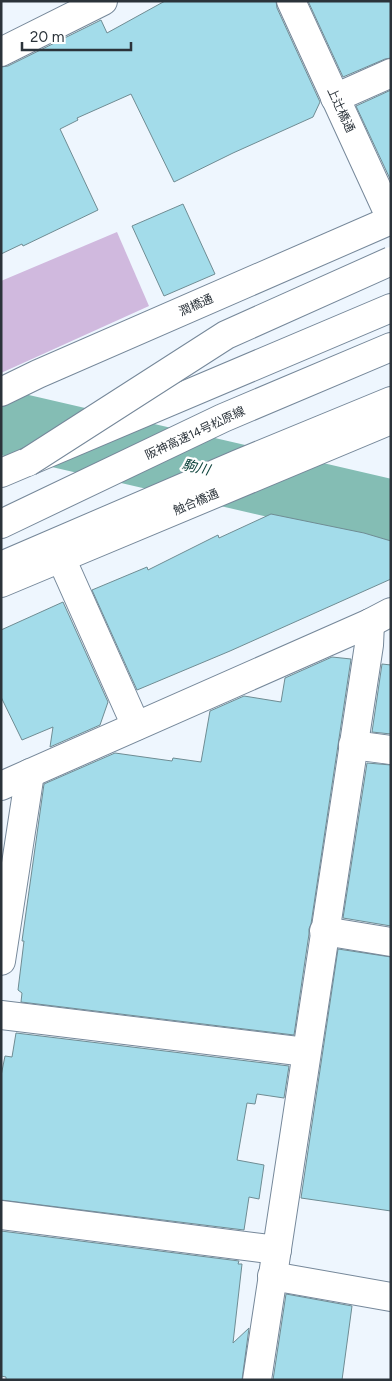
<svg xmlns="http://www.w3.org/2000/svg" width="392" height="1381" viewBox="0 0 392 1381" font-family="Figtree,'Noto Sans JP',sans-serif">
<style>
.green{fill:#d0b9de}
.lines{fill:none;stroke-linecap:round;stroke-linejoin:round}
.river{stroke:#84bdb4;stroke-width:65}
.building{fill:#a3dcea;stroke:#6f8c93}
.minor-casing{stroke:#76889a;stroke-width:30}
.motorway-casing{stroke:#76889a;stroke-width:30}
.minor{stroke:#fff;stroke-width:28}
.motorway{stroke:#fff;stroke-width:28}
.motorway-bridge-casing{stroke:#76889a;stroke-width:30;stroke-linecap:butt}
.motorway-bridge{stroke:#fff;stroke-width:28}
.labels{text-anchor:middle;stroke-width:4.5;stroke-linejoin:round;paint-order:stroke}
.street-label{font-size:12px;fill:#2b333a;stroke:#fff}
.water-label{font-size:14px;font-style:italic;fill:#0e433c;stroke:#fff}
</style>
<rect width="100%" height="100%" fill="#eef6fe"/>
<!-- green -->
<polygon class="green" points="117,232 149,306 1,373 1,281"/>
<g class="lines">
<!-- river -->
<polyline class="river" points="1,422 391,512"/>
</g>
<!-- building -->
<g class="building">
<polygon points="165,1 276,1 277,8 320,102 313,117 233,153 174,182 131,94 77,118 78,120 60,129 98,210 23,246 22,244 1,254 1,67 8,66 101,20 107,33"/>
<polygon points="308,1 391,1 391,58 385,59 343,77"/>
<polygon points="391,90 391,181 356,106"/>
<polygon points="183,204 215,274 164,296 132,226"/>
<polygon points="271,514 364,533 391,541 391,579 230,651 137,690 92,590 147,567 148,570 218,535 219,538"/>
<polygon points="63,602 108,702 100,725 50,747 53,727 22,740 1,697 1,630"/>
<polygon points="332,657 351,659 311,924 309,929 309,934 294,1035 21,1002 22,993 18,990 24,941 22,941 44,784 115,753 172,761 173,758 201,762 210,711 244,696 281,702 285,678"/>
<polygon points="382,664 391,665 391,734 372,732"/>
<polygon points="367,763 391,765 391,926 343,918"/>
<polygon points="338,949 391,957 391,1211 301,1198"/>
<polygon points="16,1033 289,1066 284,1098 257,1094 255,1104 247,1103 237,1160 264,1165 259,1199 249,1197 244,1230 1,1200 1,1076 5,1056 12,1057"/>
<polygon points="1,1231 239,1261 238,1264 242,1264 233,1343 249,1328 242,1380 6,1380 6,1377 1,1376"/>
<polygon points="286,1294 352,1306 342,1380 273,1380"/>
</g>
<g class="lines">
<defs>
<g id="minor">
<polyline points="291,1 391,219"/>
<polyline points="1,52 103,1"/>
<polyline points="335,98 391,73"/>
<polyline points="1,392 38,374 391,220"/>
<polyline points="61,558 136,726"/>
<polyline points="1,583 391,420"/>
<polyline points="353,745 391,750"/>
<polyline points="1,786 370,623 391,612"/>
<polyline points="324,931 391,942"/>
<polyline points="1,961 30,773"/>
<polyline points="1,1015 306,1052"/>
<polyline points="1,1215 277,1250"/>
<polyline points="272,1276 391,1297"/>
<polyline points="257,1380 369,645 370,623"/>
</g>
<g id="motorway">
<polyline points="1,473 391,308"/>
<polyline points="1,524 223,418 391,347"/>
<polyline points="1,566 238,464 391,401"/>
</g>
</defs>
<!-- minor casing -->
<use href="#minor" class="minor-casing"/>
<!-- motorway casing -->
<use href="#motorway" class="motorway-casing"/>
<!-- minor -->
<use href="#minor" class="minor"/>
<!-- motorway -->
<use href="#motorway" class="motorway"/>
<defs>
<polyline id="motorway-bridge" points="28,462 226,335 391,261"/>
</defs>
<!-- motorway-bridge casing -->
<use href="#motorway-bridge" class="motorway-bridge-casing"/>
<!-- motorway-bridge -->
<use href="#motorway-bridge" class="motorway-bridge"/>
</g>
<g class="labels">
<!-- street labels -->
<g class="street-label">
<text transform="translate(341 110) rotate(65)" y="4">上辻橋通</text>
<text transform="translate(196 305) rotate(-24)" y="4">潤橋通</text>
<text transform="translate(195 433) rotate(-25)" y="4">阪神高速14号松原線</text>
<text transform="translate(196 502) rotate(-23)" y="4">触合橋通</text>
</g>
<!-- water labels -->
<g class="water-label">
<text transform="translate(196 467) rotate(13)" y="5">駒川</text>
</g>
</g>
<!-- border -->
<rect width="392" height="1381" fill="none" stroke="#2b333a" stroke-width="5"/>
<!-- scale -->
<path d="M22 42v8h109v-8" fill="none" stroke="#2b333a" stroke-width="2.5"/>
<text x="30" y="42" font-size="15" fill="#2b333a" stroke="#ffffff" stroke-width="4" paint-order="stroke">20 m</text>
</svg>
